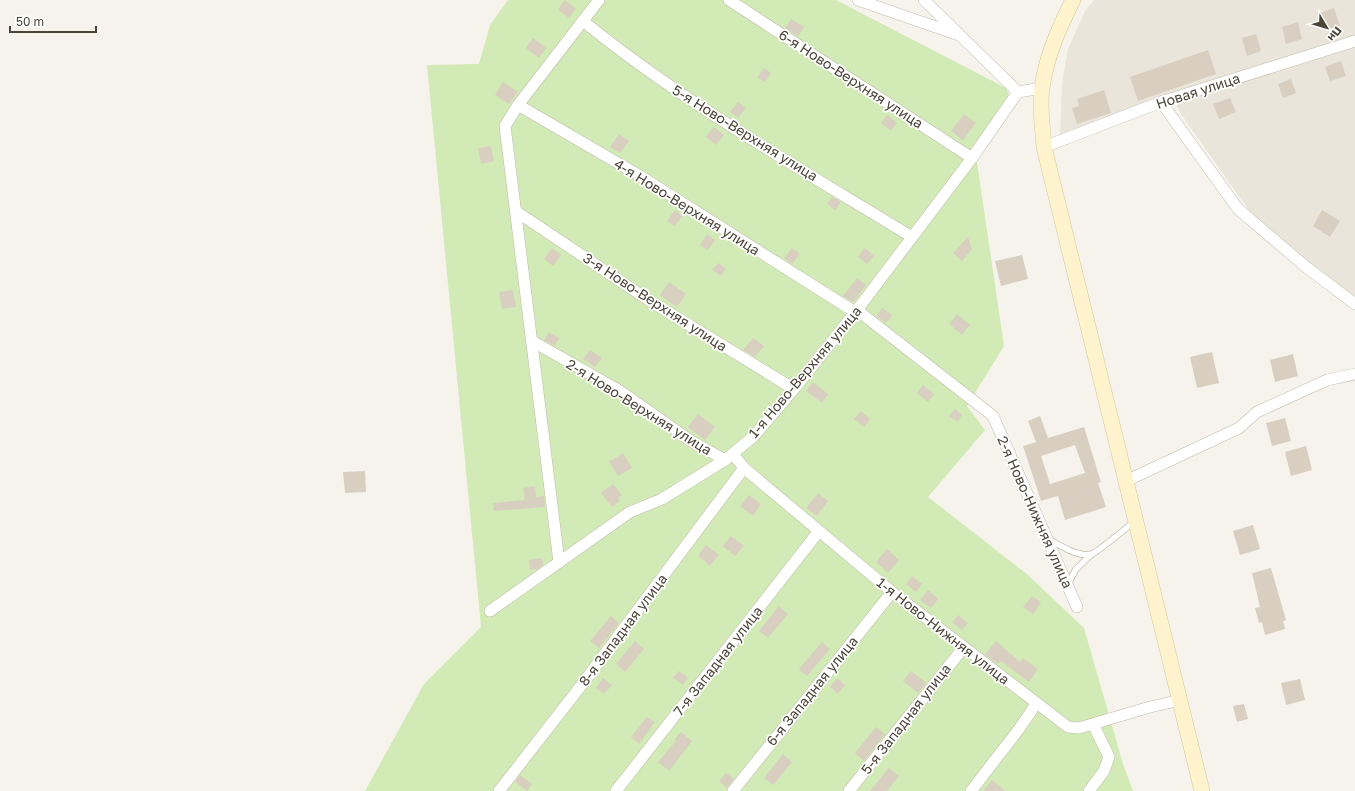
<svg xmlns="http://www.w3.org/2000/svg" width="1355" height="791" viewBox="0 0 1355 791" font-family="'Golos Text',sans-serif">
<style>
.residential{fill:#eae5da}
.green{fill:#d2eab5}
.building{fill:#d8cfc1;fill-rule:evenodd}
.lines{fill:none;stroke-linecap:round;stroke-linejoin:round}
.lane-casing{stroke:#c2bbae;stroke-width:7}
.street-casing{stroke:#c2bbae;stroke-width:12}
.secondary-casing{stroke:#d6c79b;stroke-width:16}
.lane{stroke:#fff;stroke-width:5.5}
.street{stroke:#fff;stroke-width:11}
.secondary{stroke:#fff3cd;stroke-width:15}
.labels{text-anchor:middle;stroke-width:3.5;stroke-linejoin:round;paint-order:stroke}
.street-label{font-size:14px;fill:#4b4439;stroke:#fff}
</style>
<rect width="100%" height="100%" fill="#f6f3ec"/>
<!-- residential -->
<polygon class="residential" points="1094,0 1355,0 1355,299 1255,219 1181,114 1171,94 1060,136 1062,83 1068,49 1085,11"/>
<!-- green -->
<polygon class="green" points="508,0 836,0 1006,88 1012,102 976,156 1004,346 967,406 985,430 928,497 1028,575 1084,628 1123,764 1133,791 365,791 424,684 481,627 427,65 479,64 490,25"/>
<!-- building -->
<g class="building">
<polygon points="565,0 576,9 569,18 558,10"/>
<polygon points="1334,8 1340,26 1326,30 1320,13"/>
<polygon points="791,19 804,27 798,36 785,28"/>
<polygon points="1298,22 1302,39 1286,44 1282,27"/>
<polygon points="1256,34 1261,51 1247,56 1242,38"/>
<polygon points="533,38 546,48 539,58 526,48"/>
<polygon points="1208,50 1216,74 1138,101 1130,77"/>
<polygon points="1341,61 1346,76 1330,81 1325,67"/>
<polygon points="764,68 771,73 765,82 757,77"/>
<polygon points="1291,79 1296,93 1283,98 1278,84"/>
<polygon points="503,82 518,92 509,104 495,95"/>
<polygon points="1104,90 1111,113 1077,124 1072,108 1079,106 1077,99"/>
<polygon points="1230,98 1236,112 1219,119 1213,104"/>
<polygon points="738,102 746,108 738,118 730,112"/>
<polygon points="964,114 976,123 963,140 951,131"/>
<polygon points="887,115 897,123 891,131 881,123"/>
<polygon points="714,127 724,135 716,145 706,137"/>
<polygon points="619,134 629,141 620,153 610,147"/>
<polygon points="491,146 494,161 481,164 478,148"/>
<polygon points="832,197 841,202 835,210 827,204"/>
<polygon points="675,210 682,216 675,226 667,221"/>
<polygon points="1322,210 1340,221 1330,237 1313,226"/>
<polygon points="707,234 715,240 708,250 700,245"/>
<polygon points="968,237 972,249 962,261 953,253"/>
<polygon points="552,248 561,255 553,266 544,259"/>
<polygon points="792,248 800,254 792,264 784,258"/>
<polygon points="865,248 874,256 867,264 858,257"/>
<polygon points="1022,255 1028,279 1001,286 995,261"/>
<polygon points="718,263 726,269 721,276 712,270"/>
<polygon points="857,278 866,285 853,302 843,296"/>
<polygon points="669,282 686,294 677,307 660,295"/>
<polygon points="513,290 516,307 502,309 499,292"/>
<polygon points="882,308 892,315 886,323 876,316"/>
<polygon points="957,314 970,325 962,335 949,324"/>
<polygon points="549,332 559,338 555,346 544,340"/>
<polygon points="753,338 764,346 755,357 743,350"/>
<polygon points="590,350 602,358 595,367 583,359"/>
<polygon points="1212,352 1219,383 1197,388 1190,357"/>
<polygon points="1293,354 1298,376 1275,382 1270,360"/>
<polygon points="813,382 828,394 822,403 806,391"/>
<polygon points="923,385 934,394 928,402 917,393"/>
<polygon points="955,409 962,415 957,422 949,416"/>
<polygon points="861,411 870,419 864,427 854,419"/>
<polygon points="698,414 715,427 705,440 688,427"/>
<path d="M1040 416 1048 438 1084 427 1101 482 1098 483 1106 507 1065 520 1058 496 1041 501 1023 446 1036 442 1028 421ZM1075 445 1085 473 1050 484 1041 456Z"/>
<polygon points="1285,418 1291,441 1272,446 1266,423"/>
<polygon points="1306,446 1312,470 1291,476 1285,452"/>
<polygon points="623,453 632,468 618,476 609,462"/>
<polygon points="365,471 366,492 345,493 343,472"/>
<polygon points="613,484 622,495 618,498 620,501 612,507 601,493"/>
<polygon points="535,486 536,497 544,496 545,507 494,511 493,503 525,500 523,488"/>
<polygon points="818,493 828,501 817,516 806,508"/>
<polygon points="749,495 761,504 753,516 740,506"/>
<polygon points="1253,525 1260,549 1240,555 1233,531"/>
<polygon points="731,536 744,546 735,556 723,546"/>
<polygon points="706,545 719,555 710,566 698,556"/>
<polygon points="887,549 899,560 888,573 876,562"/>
<polygon points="542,558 543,565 538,569 530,570 529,560"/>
<polygon points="1271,568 1286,620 1283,621 1285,629 1265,635 1262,622 1259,623 1255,608 1260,607 1252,573"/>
<polygon points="912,576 922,584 916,592 906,584"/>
<polygon points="928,590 938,599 931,608 920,600"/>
<polygon points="1032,596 1041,603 1033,614 1023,607"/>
<polygon points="779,606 788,614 768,638 759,631"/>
<polygon points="958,615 968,623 962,630 952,622"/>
<polygon points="611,616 619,623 599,648 590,641"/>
<polygon points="635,641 644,649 625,672 616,664"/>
<polygon points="996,641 1020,662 1023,658 1038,669 1029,682 1001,661 998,664 985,654"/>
<polygon points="822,642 830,649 807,676 799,669"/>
<polygon points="679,671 688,678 683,685 673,678"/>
<polygon points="911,671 926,683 918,693 903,681"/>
<polygon points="603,678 612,685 604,694 596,688"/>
<polygon points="837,678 845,685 838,694 830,687"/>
<polygon points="1300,679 1305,700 1286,705 1281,683"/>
<polygon points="1244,704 1248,719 1237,722 1233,706"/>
<polygon points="647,717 655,722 639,744 631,737"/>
<polygon points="876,727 885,734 864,761 855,753"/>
<polygon points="681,732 692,741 669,771 658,762 676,741 674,740"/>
<polygon points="783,754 792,762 773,785 764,778"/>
<polygon points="889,768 899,776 887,791 870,791"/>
<polygon points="726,773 734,779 727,788 719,781"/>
<polygon points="520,775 532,784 527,791 515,782"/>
<polygon points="992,780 1005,791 983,791"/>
</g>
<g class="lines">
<defs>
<g id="lane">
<path d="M1048 539C1060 545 1078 558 1092 554 1099 551 1126 528 1134 522"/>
<polyline points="1068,584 1076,569 1092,554"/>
</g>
<g id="street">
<polyline points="729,0 972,158"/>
<polyline points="858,0 959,35"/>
<polyline points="924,0 1018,92"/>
<path d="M583 21C685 104 801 169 912 237"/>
<polyline points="1161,102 1238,209 1306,267 1355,304"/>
<polyline points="518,105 640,176 855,312"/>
<polyline points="1044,147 1161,102 1355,41"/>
<polyline points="517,212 650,301 794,389"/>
<polyline points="857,310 993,416 1077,607"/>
<polyline points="532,341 620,391 691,441 725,460"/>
<polyline points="733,454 744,468 892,592 1068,727 1079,728 1150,707 1181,700"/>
<polyline points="1126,481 1239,428 1257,412 1327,380 1355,374"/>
<polyline points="559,562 505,126 518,105 599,0"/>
<polyline points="490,611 630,512 662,499 725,460 754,436 794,389 857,310 972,158 1018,92 1042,88"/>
<polyline points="499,791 580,687 744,468"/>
<polyline points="616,791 819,531"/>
<polyline points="733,791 892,592"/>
<polyline points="849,791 964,647"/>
<polyline points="971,791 1019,729 1036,704"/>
<polyline points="1089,791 1104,771 1109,757 1093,724"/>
</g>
<path id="secondary" d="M1073 0C1059 28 1046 57 1042 88 1039 107 1043 128 1044 147L1202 791"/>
</defs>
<!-- lane casing -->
<use href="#lane" class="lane-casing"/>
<!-- street casing -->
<use href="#street" class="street-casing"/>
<!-- secondary casing -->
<use href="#secondary" class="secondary-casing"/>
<!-- lane -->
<use href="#lane" class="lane"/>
<!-- street -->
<use href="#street" class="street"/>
<!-- secondary -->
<use href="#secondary" class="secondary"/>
</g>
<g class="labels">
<!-- street labels -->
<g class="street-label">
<text transform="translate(851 79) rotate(33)" y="5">6-я Ново-Верхняя улица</text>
<text transform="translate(1198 91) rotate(-18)" y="5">Новая улица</text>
<text transform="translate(745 133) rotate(32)" y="5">5-я Ново-Верхняя улица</text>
<text transform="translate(687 207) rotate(32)" y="5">4-я Ново-Верхняя улица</text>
<text transform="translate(655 302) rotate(33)" y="5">3-я Ново-Верхняя улица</text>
<text transform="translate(805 372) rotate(-50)" y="5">1-я Ново-Верхняя улица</text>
<text transform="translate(639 407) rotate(32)" y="5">2-я Ново-Верхняя улица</text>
<text transform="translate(1035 512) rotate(66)" y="5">2-я Ново-Нижняя улица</text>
<text transform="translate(623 630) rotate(-53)" y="5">8-я Западная улица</text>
<text transform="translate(943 631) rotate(38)" y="5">1-я Ново-Нижняя улица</text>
<text transform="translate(718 661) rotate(-52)" y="5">7-я Западная улица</text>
<text transform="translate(812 691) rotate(-51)" y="5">6-я Западная улица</text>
<text transform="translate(906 719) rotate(-52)" y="5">5-я Западная улица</text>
</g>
</g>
<!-- north arrow -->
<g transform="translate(1327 28) rotate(128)" stroke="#ffffff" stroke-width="3" paint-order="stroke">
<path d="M0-3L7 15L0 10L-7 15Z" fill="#4b4439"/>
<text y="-6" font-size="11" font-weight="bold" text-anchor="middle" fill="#4b4439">Пн</text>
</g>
<!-- scale -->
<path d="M10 26v6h86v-6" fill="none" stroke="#4b4439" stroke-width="2"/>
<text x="16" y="26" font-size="12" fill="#4b4439" stroke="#ffffff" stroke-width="3" paint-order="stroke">50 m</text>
</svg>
